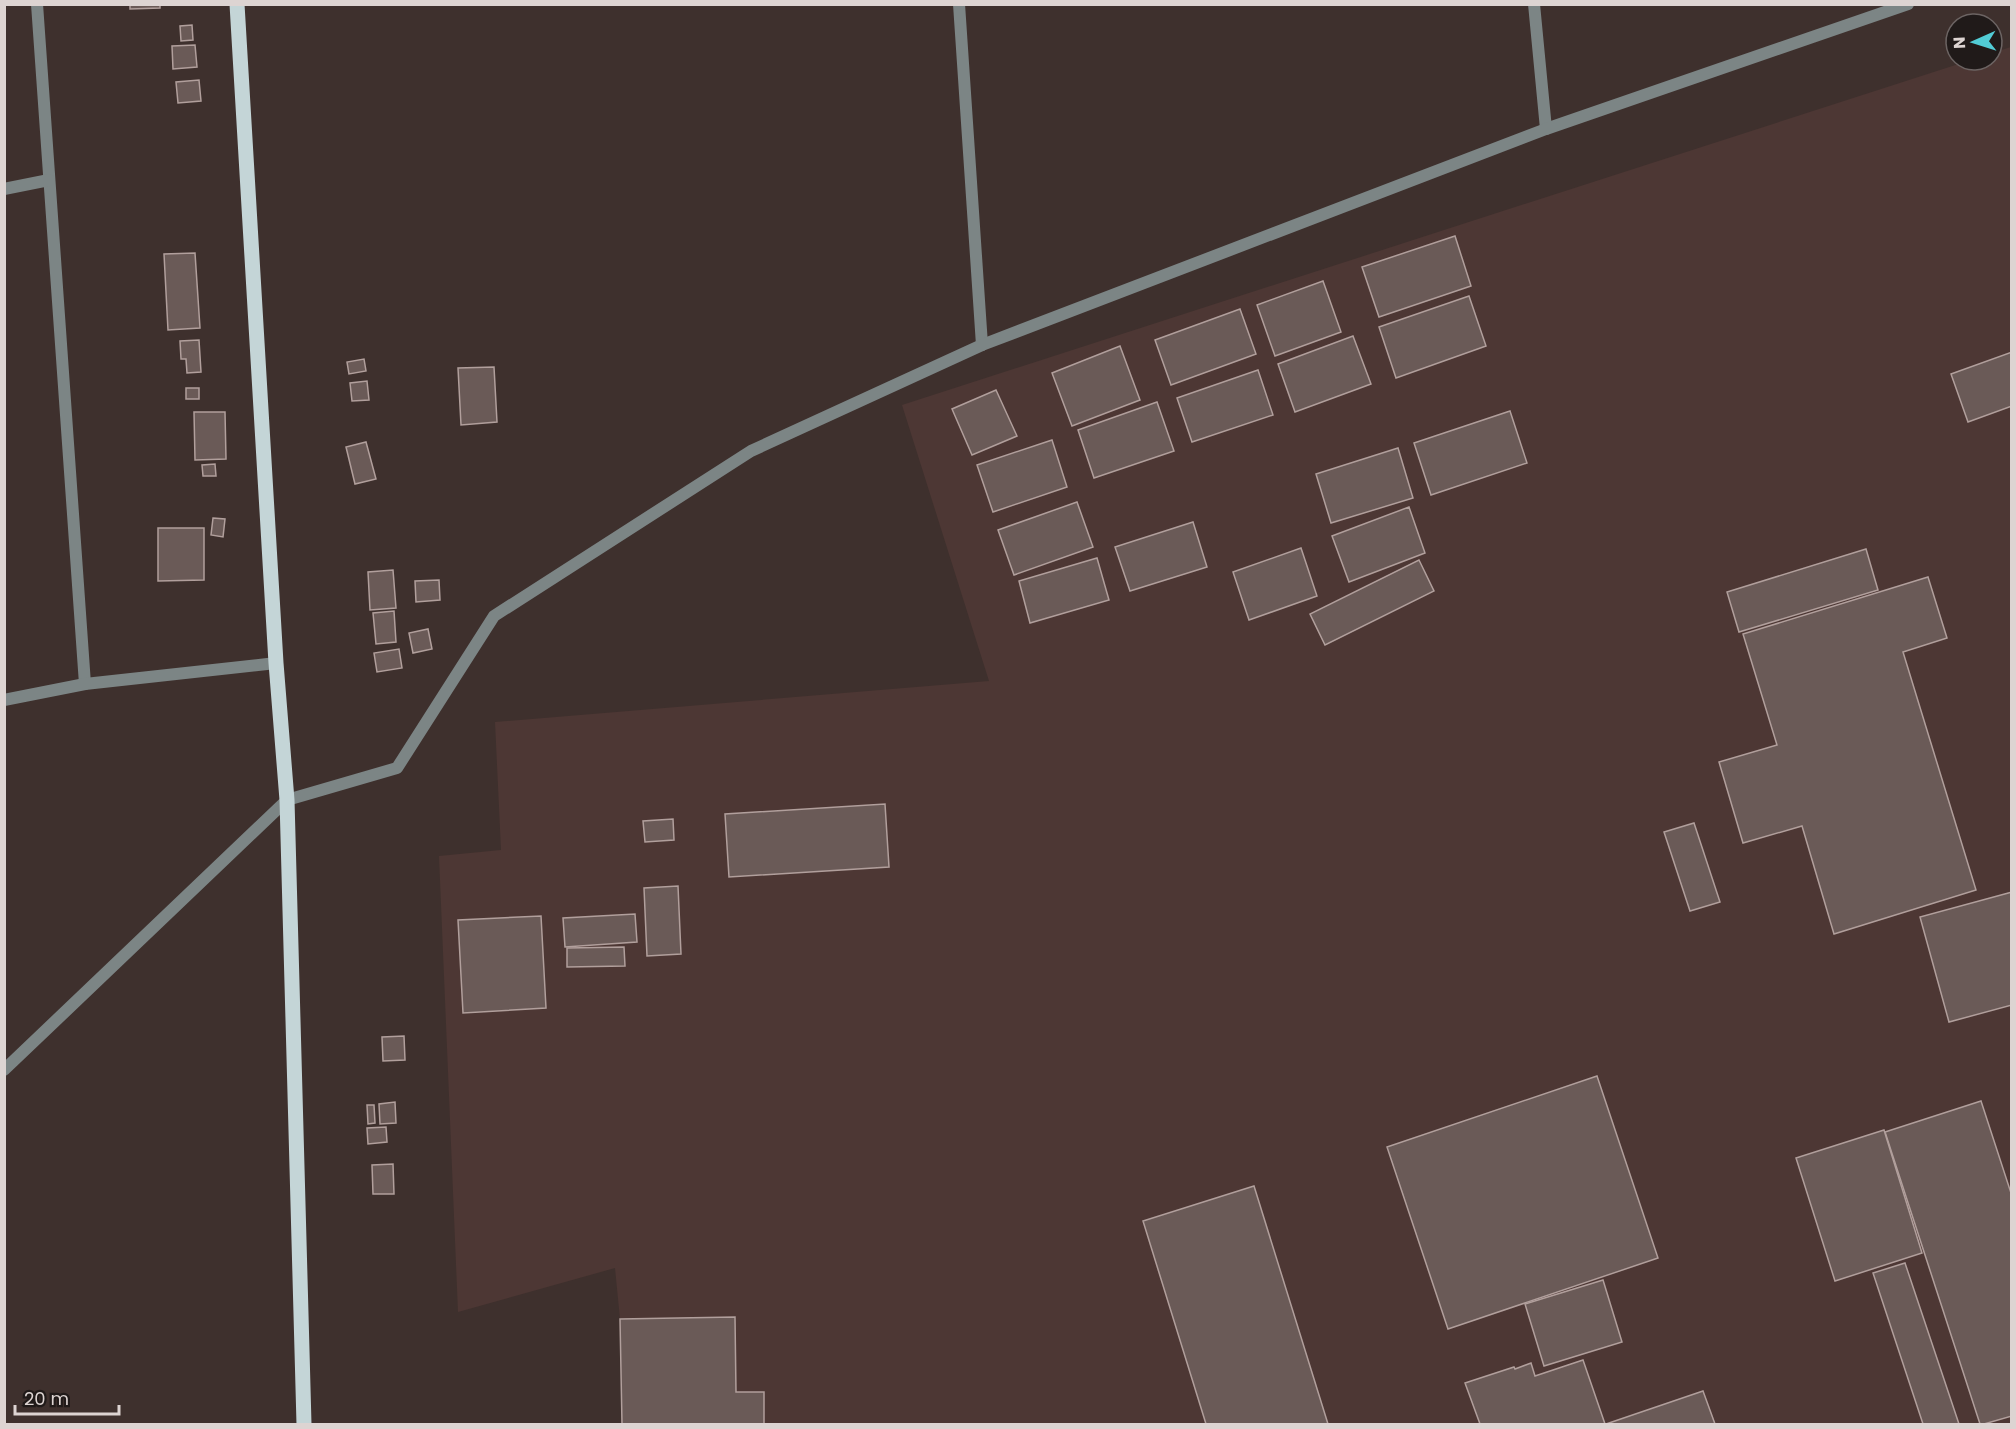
<svg xmlns="http://www.w3.org/2000/svg" width="2016" height="1429" viewBox="0 0 2016 1429" font-family="Poppins,sans-serif">
<style>
.built{fill:#4d3734}
.building{fill:#6a5a57;stroke:#b19f9c;stroke-width:1.5}
.lines{fill:none;stroke-linecap:round;stroke-linejoin:round}
.street{stroke:#7c8585;stroke-width:12}
.primary{stroke:#c4d5d7;stroke-width:15}
</style>
<rect width="100%" height="100%" fill="#3e302d"/>
<!-- built -->
<polygon class="built" points="2011,47 2011,1424 622,1424 620,1319 615,1268 458,1312 439,856 501,850 495,722 989,681 902,405 1971,60 1992,60 1992,53"/>
<!-- building -->
<g class="building">
<polygon points="130,4 160,4 160,8 130,9"/>
<polygon points="192,25 193,40 181,41 180,26"/>
<polygon points="195,45 197,67 173,69 172,46"/>
<polygon points="199,80 201,101 178,103 176,82"/>
<polygon points="1455,236 1471,286 1379,317 1362,267"/>
<polygon points="195,253 200,328 168,330 164,254"/>
<polygon points="1323,281 1341,332 1275,356 1257,305"/>
<polygon points="1469,296 1486,346 1396,378 1379,327"/>
<polygon points="1240,309 1256,354 1171,385 1155,340"/>
<polygon points="1353,336 1371,384 1295,412 1278,364"/>
<polygon points="199,340 201,372 187,373 186,359 181,359 180,341"/>
<polygon points="1120,346 1140,400 1072,426 1052,373"/>
<polygon points="2012,352 2012,406 1968,422 1951,374"/>
<polygon points="364,359 366,371 349,374 347,362"/>
<polygon points="494,367 497,422 461,425 458,368"/>
<polygon points="1258,370 1273,415 1192,442 1177,398"/>
<polygon points="367,381 369,400 352,401 350,383"/>
<rect x="186" y="388" width="13" height="11"/>
<polygon points="996,390 1017,436 972,455 952,409"/>
<polygon points="1157,402 1174,451 1094,478 1078,430"/>
<polygon points="1510,411 1527,463 1431,495 1414,443"/>
<polygon points="194,412 225,412 226,459 195,460"/>
<polygon points="1052,440 1067,487 993,512 977,465"/>
<polygon points="366,442 376,479 355,484 346,447"/>
<polygon points="1398,448 1413,498 1331,523 1316,474"/>
<polygon points="215,464 216,476 203,476 202,465"/>
<polygon points="1077,502 1093,547 1014,575 998,530"/>
<polygon points="1409,507 1425,553 1349,582 1332,536"/>
<polygon points="213,518 225,519 223,537 211,535"/>
<polygon points="1193,522 1207,567 1130,591 1115,547"/>
<polygon points="158,528 204,528 204,580 158,581"/>
<polygon points="1301,548 1317,596 1249,620 1233,572"/>
<polygon points="1866,549 1878,590 1739,632 1727,592"/>
<polygon points="1097,558 1109,600 1030,623 1019,581"/>
<polygon points="1419,560 1434,591 1325,645 1310,614"/>
<polygon points="393,570 396,608 370,610 368,572"/>
<polygon points="1928,577 1947,638 1903,652 1976,890 1834,934 1802,826 1743,843 1719,762 1777,745 1743,634"/>
<polygon points="439,580 440,600 416,602 415,581"/>
<polygon points="394,611 396,642 376,644 373,613"/>
<polygon points="428,629 432,649 413,653 409,633"/>
<polygon points="399,649 402,668 377,672 374,653"/>
<polygon points="885,804 889,867 729,877 725,814"/>
<polygon points="673,819 674,840 645,842 643,821"/>
<polygon points="1694,823 1720,902 1690,911 1664,832"/>
<polygon points="678,886 681,954 647,956 644,888"/>
<polygon points="2012,892 2012,1005 1949,1022 1920,917"/>
<polygon points="635,914 637,942 565,947 563,918"/>
<polygon points="541,916 546,1008 463,1013 458,920"/>
<polygon points="624,947 625,966 567,967 567,948"/>
<polygon points="404,1036 405,1060 383,1061 382,1037"/>
<polygon points="1597,1076 1658,1258 1448,1329 1387,1147"/>
<polygon points="1981,1101 2012,1196 2012,1416 1984,1424 1980,1424 1885,1132"/>
<polygon points="395,1102 396,1123 380,1124 379,1104"/>
<polygon points="367,1105 374,1105 375,1123 368,1124"/>
<polygon points="386,1127 387,1142 368,1144 367,1128"/>
<polygon points="1884,1130 1922,1253 1835,1281 1796,1158"/>
<polygon points="393,1164 394,1194 373,1194 372,1165"/>
<polygon points="1254,1186 1328,1424 1206,1424 1143,1221"/>
<polygon points="1905,1263 1959,1424 1923,1424 1873,1273"/>
<polygon points="1603,1280 1622,1342 1544,1366 1525,1304"/>
<polygon points="735,1317 736,1392 764,1392 764,1424 622,1424 620,1319"/>
<polygon points="1583,1360 1605,1424 1480,1424 1465,1383 1514,1367 1515,1369 1531,1363 1535,1376"/>
<polygon points="1703,1391 1715,1424 1606,1424"/>
</g>
<g class="lines">
<!-- street -->
<g class="street">
<polyline points="37,4 85,684"/>
<polyline points="959,4 982,345"/>
<polyline points="1534,4 1546,129"/>
<polyline points="4,189 49,180"/>
<polyline points="4,700 85,684 276,663"/>
<polyline points="4,1070 287,800 397,768 494,616 751,451 982,345 1546,129 1908,4"/>
</g>
<!-- primary -->
<polyline class="primary" points="237,4 276,663 287,800 304,1424"/>
</g>
<!-- border -->
<rect width="2016" height="1429" fill="none" stroke="#ddd4d2" stroke-width="12"/>
<!-- north arrow -->
<g transform="translate(1974 42) rotate(267)"><circle r="28" fill="#201a19" stroke="#6c6463" stroke-width="1.5"/>
<path d="M0-4.5L10 22L0 15L-10 22Z" fill="#52ccd5"/>
<text y="-9" font-size="16" font-weight="bold" text-anchor="middle" fill="#ddd4d2">N</text>
</g>
<!-- scale -->
<path d="M15 1405v9h104v-9" fill="none" stroke="#ddd4d2" stroke-width="3"/>
<text x="24" y="1405" font-size="18" fill="#ddd4d2" stroke="#201a19" stroke-width="4.5" paint-order="stroke">20 m</text>
</svg>
